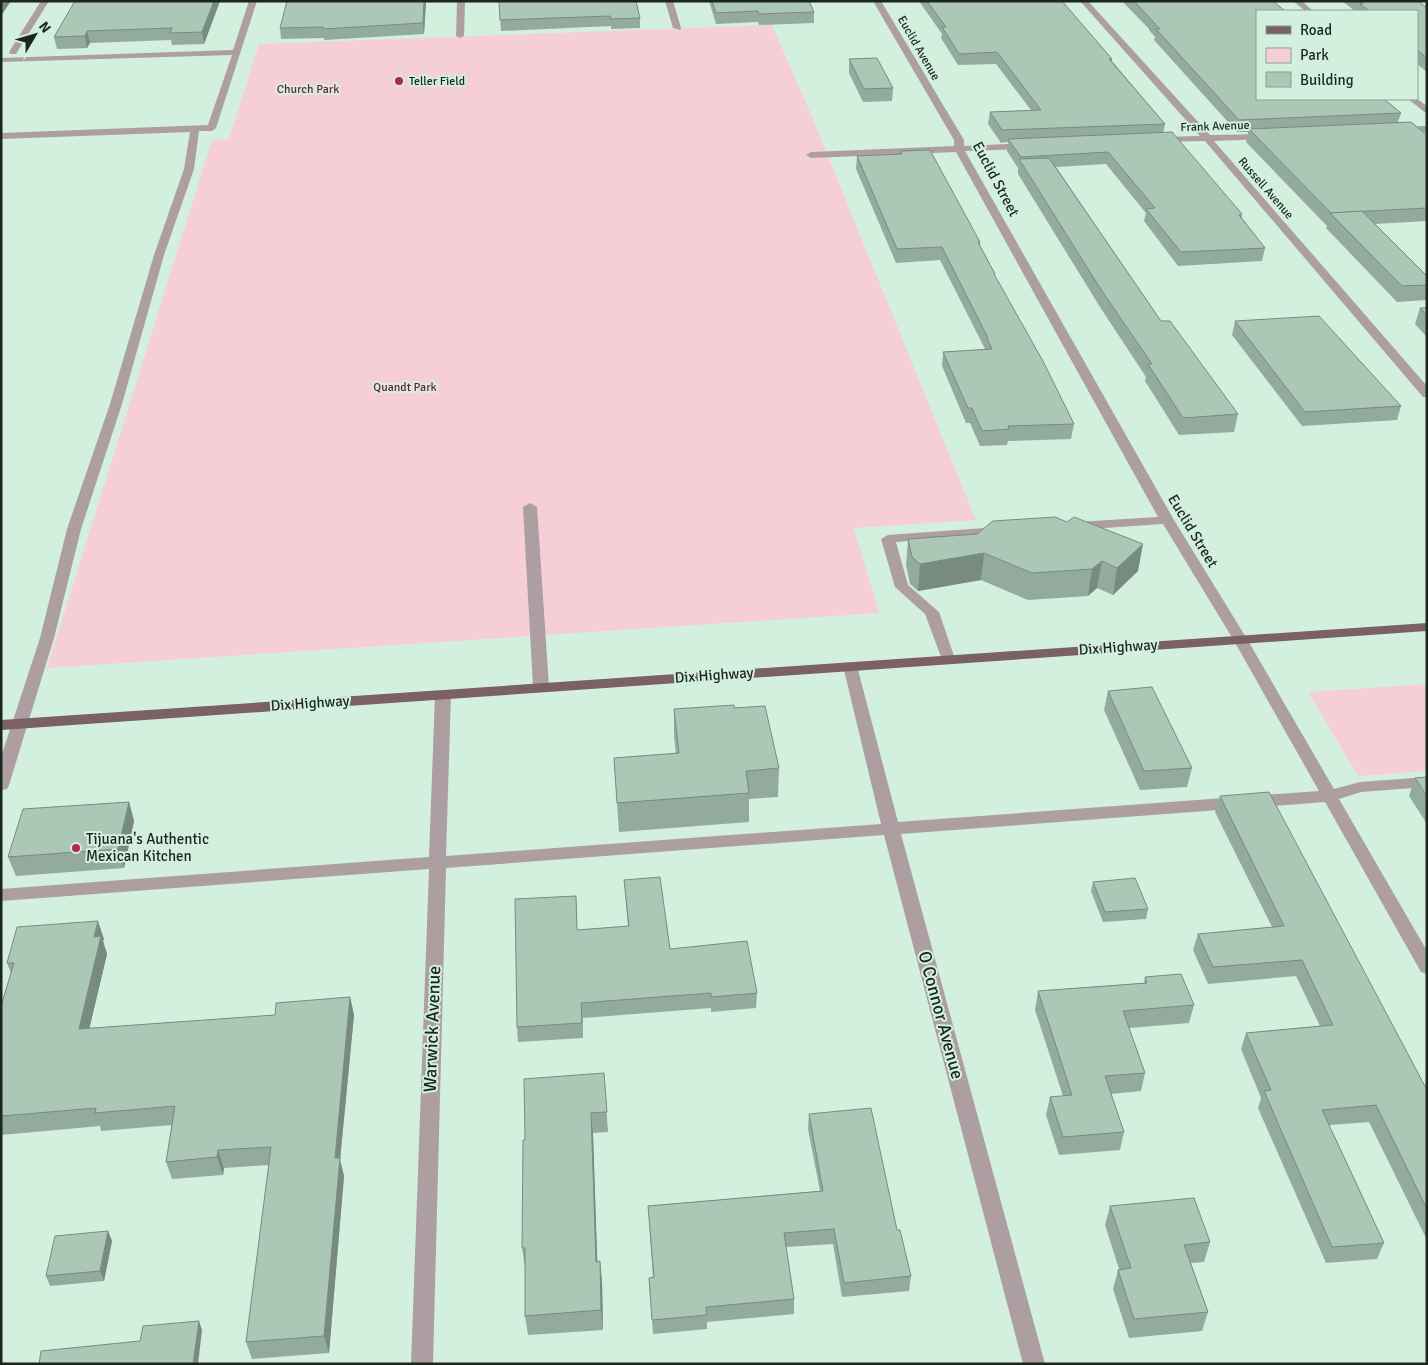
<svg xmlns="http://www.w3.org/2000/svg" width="1428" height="1365" viewBox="0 0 1428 1365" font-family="Signika,sans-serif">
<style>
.green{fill:#f6ced7}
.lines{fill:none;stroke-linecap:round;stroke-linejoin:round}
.minor{fill:#ad9ea1;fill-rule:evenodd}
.major{fill:#7b6167;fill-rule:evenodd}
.wall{fill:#93ab9c}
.shaded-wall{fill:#788b7f}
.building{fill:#abc7b5;stroke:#788b7f}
.poi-dot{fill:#b3255c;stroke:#d3f0de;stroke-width:2}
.labels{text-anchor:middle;stroke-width:4;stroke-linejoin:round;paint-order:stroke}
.far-street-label{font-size:12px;fill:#1b261f;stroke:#d3f0de}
.far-poi-label{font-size:12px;fill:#1b261f;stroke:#d3f0de;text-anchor:start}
.far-park-label{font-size:12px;fill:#711a3a;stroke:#d3f0de}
.street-label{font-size:15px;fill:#1b261f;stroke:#d3f0de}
.poi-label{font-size:15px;fill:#1b261f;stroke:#d3f0de;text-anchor:start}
.near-street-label{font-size:18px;fill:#1b261f;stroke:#d3f0de}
</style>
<rect width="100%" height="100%" fill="#d3f0de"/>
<!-- green -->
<g class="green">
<polygon points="772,25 810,112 976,520 854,528 879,613 47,668 212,140 229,139 259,44"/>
<polygon points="1427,684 1427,771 1358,776 1308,692"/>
</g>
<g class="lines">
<!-- minor -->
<g class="minor">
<polygon points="41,1 49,1 16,54 10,54 9,52"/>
<polygon points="249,1 257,1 216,128 212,131 199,131 194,169 164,255 122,404 81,529 54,638 9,785 7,789 1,790 1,757 40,638 67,529 110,404 154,255 184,169 190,132 1,139 1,133 208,125 232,55 1,62 1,58 233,50"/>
<polygon points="457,1 465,1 464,36 460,38 456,36"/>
<polygon points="665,1 673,1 681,28 680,30 673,28"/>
<polygon points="873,1 881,1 964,140 964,146 1028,143 1033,146 1028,149 965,151 1174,520 1247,639 1334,789 1360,782 1427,777 1427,787 1361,792 1339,799 1427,951 1427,974 1421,972 1325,802 901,834 1045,1364 1023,1364 884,835 446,868 433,1364 411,1364 429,869 1,901 1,889 429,857 435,694 438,691 448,691 451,694 446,856 881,824 843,666 845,663 855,663 857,666 898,822 1319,791 1233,639 1163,524 1076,530 1069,526 1076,522 1158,517 956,152 811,158 806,155 811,152 954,146 954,140"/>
<polygon points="1080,1 1088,1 1210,135 1271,134 1271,138 1268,139 1214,141 1427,386 1427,397 1423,397 1205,141 1155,142 1155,138 1158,137 1200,136"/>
<polygon points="1293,1 1302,1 1313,11 1305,11"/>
<polygon points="1408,99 1417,99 1427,106 1427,114"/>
<polygon points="1427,126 1427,132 1401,133 1397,130 1401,127"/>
<polygon points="530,503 537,507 549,687 546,690 536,690 533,687 523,507"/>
<polygon points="998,527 1005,531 1003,534 896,542 908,585 939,612 955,659 953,662 943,662 925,614 895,587 881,539 888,535"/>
</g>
<!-- major -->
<polygon class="major" points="1427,623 1427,631 1,730 1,720"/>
</g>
<!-- wall -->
<g class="wall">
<polygon points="220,1 204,44 172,45 171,40 90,43 87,48 57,49 54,37"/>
<polygon points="287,1 426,1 424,34 324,40 324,38 281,39 280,28"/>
<polygon points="499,1 640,18 640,28 611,29 611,26 501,31"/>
<polygon points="709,1 809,1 814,12 814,23 759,25 758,22 716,24"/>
<polygon points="919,1 1062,1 1112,59 1112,61 1165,124 1163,133 1242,214 1242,218 1265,248 1262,261 1178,266 1144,221 1146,213 1106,164 1056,167 1161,321 1238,414 1234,432 1179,435 1145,381 1146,377 1100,307 1018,174 1018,168 1007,151 1008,142 1001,143 988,124 990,112 1031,110 996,64 958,65 941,38 942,34"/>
<polygon points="1122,1 1273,1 1257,11 1401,113 1398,122 1427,135 1427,221 1375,224 1427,276 1427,300 1397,302 1326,228 1327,226 1246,142 1248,132 1237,132 1154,40 1155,37 1149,30 1149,29"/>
<polygon points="1342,1 1418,1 1427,8 1427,72 1417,64 1417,11 1355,11"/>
<polygon points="849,59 893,88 892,101 863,102 849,73"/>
<polygon points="901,151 980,242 980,246 995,274 995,276 1074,424 1071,439 1008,441 1007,445 980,446 970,423 966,423 942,366 943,352 985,349 940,260 896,263 856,169 857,156 900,154"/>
<polygon points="1420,308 1427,308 1427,337 1415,324"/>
<polygon points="1235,321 1401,406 1397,420 1302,426 1232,335"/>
<polygon points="993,521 1138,571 1113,595 1097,588 1088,596 1028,600 981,580 918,591 910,584 906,565 908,539 977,534"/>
<polygon points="1108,691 1192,768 1187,787 1140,790 1104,710"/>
<polygon points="734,708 779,768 778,797 749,799 749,822 619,832 614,758 676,754 674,737 674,709"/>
<polygon points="1427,777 1427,824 1409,796 1415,778"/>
<polygon points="1220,796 1427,1090 1427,1240 1369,1122 1329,1125 1384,1243 1377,1259 1326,1263 1258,1108 1261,1098 1241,1049 1246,1033 1320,1026 1296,976 1208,984 1193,950 1198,934 1272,927 1215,812"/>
<polygon points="129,802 134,821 124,868 16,876 8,857"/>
<polygon points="624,880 670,949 757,993 756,1008 711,1012 711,1008 583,1018 583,1038 518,1042 517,1027 576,896 577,930 628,926"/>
<polygon points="1093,882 1148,909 1146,919 1103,922 1091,891"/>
<polygon points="104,939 103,941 107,954 89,1029 275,1015 350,997 354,1015 340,1160 344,1176 329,1353 252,1359 246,1342 269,1165 224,1168 223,1175 172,1179 166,1162 172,1125 101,1131 100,1126 1,1135 1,1006 11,973 7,963"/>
<polygon points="1145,977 1194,1005 1189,1023 1129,1028 1145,1073 1141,1091 1111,1094 1124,1132 1120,1150 1059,1155 1046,1115 1050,1097 1063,1096 1035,1010 1038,991 1144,983"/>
<polygon points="604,1073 608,1132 593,1133 597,1261 600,1261 602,1281 603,1330 528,1335 525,1316 525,1267 522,1248 525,1140"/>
<polygon points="809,1114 897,1230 911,1276 909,1291 842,1297 833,1244 786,1247 794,1299 794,1314 707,1322 707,1329 653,1334 649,1278 653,1278 648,1206 820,1191 808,1129"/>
<polygon points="1110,1206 1210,1242 1204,1262 1191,1263 1208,1312 1202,1331 1129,1338 1113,1289 1118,1270 1119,1269 1105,1225"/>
<polygon points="108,1231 112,1241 104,1281 50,1286 46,1276"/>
</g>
<!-- shaded-wall -->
<g class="shaded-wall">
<polygon points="1,1 11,1 1,16"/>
<polygon points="214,1 220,1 204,44 202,32"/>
<polygon points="424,1 426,1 424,34 423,23"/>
<polygon points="87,31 90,43 87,48 85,36"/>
<polygon points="1143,544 1138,571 1113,595 1117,568"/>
<polygon points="984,553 981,580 918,591 920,564"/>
<polygon points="1102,561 1097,588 1088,596 1092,569"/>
<polygon points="129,802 134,821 124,868 118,849"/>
<polygon points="98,921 104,939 103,941 107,954 85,1047 79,1029 94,937"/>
<polygon points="350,997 354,1015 340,1160 344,1176 329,1353 324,1336 335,1158"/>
<polygon points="591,1113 593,1133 598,1281 596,1262"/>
<polygon points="218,1150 224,1168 223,1175 217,1157"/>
<polygon points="108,1231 112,1241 104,1281 100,1271"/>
<polygon points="600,1261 602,1281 603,1330 601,1310"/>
<polygon points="199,1321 202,1330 198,1364 193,1364"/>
</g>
<!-- building -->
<g class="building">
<polygon points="75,1 214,1 202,32 170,33 172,28 87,31 85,36 54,37"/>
<polygon points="287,1 424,1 423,23 323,29 323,27 280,28"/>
<polygon points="499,1 636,1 640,18 611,19 610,16 500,20"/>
<polygon points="712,1 809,1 814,12 759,14 758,11 716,13"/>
<polygon points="927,1 1062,1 1112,59 1109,59 1165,124 1002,130 990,112 1041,110 997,52 959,54 942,27 946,27"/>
<polygon points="1134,1 1273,1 1285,11 1257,11 1257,99 1384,99 1401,113 1239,120 1156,29 1160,29"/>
<polygon points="1359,1 1418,1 1427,8 1427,58 1417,50 1417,11 1369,11 1360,4 1363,4"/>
<polygon points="877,58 893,88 864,89 849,59"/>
<polygon points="1411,122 1427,135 1427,208 1331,213 1249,129"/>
<polygon points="1172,132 1242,214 1239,215 1265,248 1181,252 1146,209 1155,208 1108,152 1021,157 1008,139"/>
<polygon points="930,150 980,242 978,242 995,274 994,274 1044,363 1074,424 1008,426 1009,429 982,431 972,408 968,408 943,352 992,349 987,338 988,338 942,247 897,249 857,156 902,154 901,151"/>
<polygon points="1049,158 1161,321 1170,321 1238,414 1183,418 1148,364 1152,364 1102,291 1019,159"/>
<polygon points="1362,211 1427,276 1427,285 1402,286 1330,213"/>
<polygon points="1420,308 1427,308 1427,315"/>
<polygon points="1319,316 1401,406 1305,412 1235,321"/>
<polygon points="1055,517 1067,522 1074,517 1143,544 1117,568 1102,561 1092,569 1032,573 984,553 920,564 912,557 908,539 977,534 993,521"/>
<polygon points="1152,687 1192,768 1144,771 1108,691"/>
<polygon points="734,705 734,708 765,706 779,768 746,771 749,793 617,803 614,758 679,753 674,709"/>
<polygon points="1427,777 1427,796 1415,778"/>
<polygon points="1269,792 1427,1090 1427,1209 1376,1105 1322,1110 1384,1243 1332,1247 1264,1091 1271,1090 1246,1033 1333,1025 1302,960 1213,967 1198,934 1284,926 1220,796"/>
<polygon points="129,802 118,849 8,857 23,809"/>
<polygon points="660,877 670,949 747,941 757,993 711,997 711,993 581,1003 582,1023 517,1027 515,899 576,896 577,930 629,926 624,880"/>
<polygon points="1135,878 1148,909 1105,912 1093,882"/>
<polygon points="98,921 94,937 101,936 79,1029 275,1015 276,1003 350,997 335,1158 340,1158 324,1336 246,1342 271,1147 218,1150 217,1157 166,1162 175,1106 95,1113 96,1108 1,1116 1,1006 14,963 7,963 17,927"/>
<polygon points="1181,974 1194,1005 1123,1011 1145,1073 1105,1076 1124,1132 1063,1137 1050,1097 1072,1095 1038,991 1147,983 1145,977"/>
<polygon points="604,1073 607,1112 591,1113 596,1262 600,1261 601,1310 525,1316 525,1248 522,1248 523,1140 525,1140 524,1079"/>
<polygon points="871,1108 897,1230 900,1230 911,1276 844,1283 834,1229 784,1233 794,1299 706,1307 707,1315 652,1320 649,1278 654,1277 648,1206 823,1191 809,1114"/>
<polygon points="1194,1198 1210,1242 1184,1245 1208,1312 1134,1319 1118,1270 1131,1268 1110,1206"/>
<polygon points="108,1231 100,1271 46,1276 55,1236"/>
<polygon points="199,1321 193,1364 39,1364 41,1351 140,1341 143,1326"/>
</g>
<!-- markers -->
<g class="poi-dot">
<circle cx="399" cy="81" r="5"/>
<circle cx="76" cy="848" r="5"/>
</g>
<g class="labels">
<!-- far-street labels -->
<g class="far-street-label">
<text transform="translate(919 48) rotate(60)" y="4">Euclid Avenue</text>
<text transform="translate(1215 126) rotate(-2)" y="4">Frank Avenue</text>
<text transform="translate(1266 188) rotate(49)" y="4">Russell Avenue</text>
</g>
<!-- far-poi labels -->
<g class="far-poi-label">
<text x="409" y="85">Teller Field</text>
</g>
<!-- far-park labels -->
<g class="far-park-label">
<text x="308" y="93">Church Park</text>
<text x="405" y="391">Quandt Park</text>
</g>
<!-- street labels -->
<g class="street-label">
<text transform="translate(996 179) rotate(62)" y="5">Euclid Street</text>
<text transform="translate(1193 531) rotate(59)" y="5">Euclid Street</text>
<text transform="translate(1118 647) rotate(-4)" y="5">Dix Highway</text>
<text transform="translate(714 675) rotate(-4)" y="5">Dix Highway</text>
<text transform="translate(310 703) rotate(-4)" y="5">Dix Highway</text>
</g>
<!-- poi labels -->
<g class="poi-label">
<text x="86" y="844">Tijuana's Authentic<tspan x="86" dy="17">Mexican Kitchen</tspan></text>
</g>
<!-- near-street labels -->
<g class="near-street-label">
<text transform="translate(941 1015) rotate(75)" y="6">O Connor Avenue</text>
<text transform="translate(432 1029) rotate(-88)" y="6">Warwick Avenue</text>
</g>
</g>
<!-- border -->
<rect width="1428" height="1365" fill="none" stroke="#1b261f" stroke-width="5"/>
<!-- legend -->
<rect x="1256" y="10" width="162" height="90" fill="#d3f0de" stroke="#899f92"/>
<rect x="1266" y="26" width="25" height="8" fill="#7b6167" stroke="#899f92"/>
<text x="1300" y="35" font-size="15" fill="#1b261f">Road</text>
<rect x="1266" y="48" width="25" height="15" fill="#f6ced7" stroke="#899f92"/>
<text x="1300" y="60" font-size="15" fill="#1b261f">Park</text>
<rect x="1266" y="72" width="25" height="15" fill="#abc7b5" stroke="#899f92"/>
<text x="1300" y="85" font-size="15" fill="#1b261f">Building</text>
<!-- north arrow -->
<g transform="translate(35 35) rotate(52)" stroke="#d3f0de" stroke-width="4" paint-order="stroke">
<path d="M0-4L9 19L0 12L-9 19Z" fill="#1b261f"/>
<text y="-8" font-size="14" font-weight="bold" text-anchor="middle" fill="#1b261f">N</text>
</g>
</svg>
